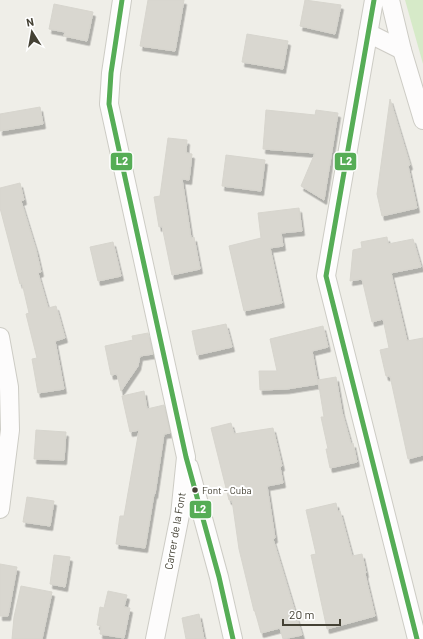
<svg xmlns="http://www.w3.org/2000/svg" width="423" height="639" viewBox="0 0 423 639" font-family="Barlow,sans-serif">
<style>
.green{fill:#d6eac8}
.building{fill:#d9d7d0;stroke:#d7d5ce;filter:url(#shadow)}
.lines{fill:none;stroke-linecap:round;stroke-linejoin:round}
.street-casing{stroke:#cdccc5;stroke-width:20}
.street{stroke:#fdfcfc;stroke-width:18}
.bus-1-casing{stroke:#fff;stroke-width:8}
.bus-1{stroke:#56ad56;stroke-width:5}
.bus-dot{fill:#444134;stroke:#fff;stroke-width:1.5}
.labels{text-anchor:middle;stroke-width:4;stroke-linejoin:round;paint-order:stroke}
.bus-label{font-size:10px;fill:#444134;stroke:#fff;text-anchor:start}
.street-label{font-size:11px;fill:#444134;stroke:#fff}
.line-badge{stroke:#fff;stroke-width:1.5}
.badge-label{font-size:11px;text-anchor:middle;font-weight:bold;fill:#fff}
</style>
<defs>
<filter id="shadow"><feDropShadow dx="2.5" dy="4.5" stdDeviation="0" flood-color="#0004"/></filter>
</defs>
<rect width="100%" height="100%" fill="#efeee8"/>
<!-- green -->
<polygon class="green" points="405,0 423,0 423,64"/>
<!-- building -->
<g class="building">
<polygon points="148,0 184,0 175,51 140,46"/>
<polygon points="305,0 341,5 335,34 300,26"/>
<polygon points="54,4 93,12 87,41 64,36 65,32 49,29"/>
<polygon points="247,34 288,41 283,69 242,62"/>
<polygon points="390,99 410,165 408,166 417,208 382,216 377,194"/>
<polygon points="40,107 43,124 0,131 0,114"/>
<polygon points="266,110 315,115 316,110 338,113 324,200 301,186 315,153 263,149"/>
<polygon points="168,138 187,140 186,153 192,154 189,180 182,179 191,238 194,237 200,269 172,275 162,226 159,227 154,197 160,196"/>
<polygon points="226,155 265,160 261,191 222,186"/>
<polygon points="20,183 24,200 21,201 36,250 41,272 38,273 48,308 56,306 65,338 55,341 64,389 38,393 32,359 37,358 26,314 29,313 22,283 20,284 0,208 0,188"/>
<polygon points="299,208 302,231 281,233 283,246 270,248 282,303 244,311 229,246 261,238 258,213"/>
<polygon points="387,237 388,244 413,239 421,267 391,273 407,341 423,338 423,455 408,459 390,376 386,376 380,350 389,348 383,319 372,322 362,279 350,281 353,250 362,248 361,242"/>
<polygon points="113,242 121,276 98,281 90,247"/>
<polygon points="226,324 232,347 197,355 192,331"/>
<polygon points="323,326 328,347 312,351 318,384 287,389 260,390 259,371 277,371 270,339"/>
<polygon points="148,333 153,354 140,356 138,366 121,391 117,374 111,375 105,346 133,340 132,336"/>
<polygon points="336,377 342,412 351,444 353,443 357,462 330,468 326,449 328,449 321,417 324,417 318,380"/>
<polygon points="144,391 147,409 164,405 170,433 164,434 155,494 154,494 145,548 116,544 120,516 124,516 139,430 130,432 122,396"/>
<polygon points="231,423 234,434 273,428 282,466 280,467 283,483 267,486 275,538 273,539 302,635 283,639 280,628 261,633 255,611 254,611 239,549 232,500 229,500 211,428"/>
<polygon points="36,430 66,432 64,460 34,459"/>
<polygon points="27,497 54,501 50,526 23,522"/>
<polygon points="336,503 338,512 340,511 352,556 362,554 366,573 365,574 375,616 327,629 311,555 316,554 306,510"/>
<polygon points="54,555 70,557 65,587 50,584"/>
<polygon points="0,564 17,567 8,616 0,616"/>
<polygon points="21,586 52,592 42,639 12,639 14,617"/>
<polygon points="108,591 127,595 124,607 130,608 124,638 100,634 101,626 97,625 100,607 104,608"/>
<polygon points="199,614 204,639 186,639 182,618"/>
</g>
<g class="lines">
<defs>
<g id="street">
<polyline points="122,0 111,73 109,104 186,457 180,515 155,639"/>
<polyline points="374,0 326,276 417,639"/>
<polyline points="390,0 402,50 423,120"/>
<polyline points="368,33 402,50"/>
<polyline points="0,337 9,387 10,430 0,509"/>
<polyline points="189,467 219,577 233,639"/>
</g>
</defs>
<!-- street casing -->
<use href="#street" class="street-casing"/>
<!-- street -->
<use href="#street" class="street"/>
<defs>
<g id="bus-1">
<polyline points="122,0 111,73 109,104 186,457 219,577 233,639"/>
<polyline points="374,0 326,276 417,639"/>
</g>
</defs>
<!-- bus-1 casing -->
<use href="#bus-1" class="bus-1-casing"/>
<!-- bus-1 -->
<use href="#bus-1" class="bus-1"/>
</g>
<!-- markers -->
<circle class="bus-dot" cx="195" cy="490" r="3.5"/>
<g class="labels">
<!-- bus labels -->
<g class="bus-label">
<text x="202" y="494">Font - Cuba</text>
</g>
<!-- street labels -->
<g class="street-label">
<text transform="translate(175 531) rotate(-80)" y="4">Carrer de la Font</text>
</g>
</g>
<g class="line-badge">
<rect x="334" y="152" width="23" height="19" rx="4" fill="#56ad56"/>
<rect x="110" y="152" width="23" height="19" rx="4" fill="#56ad56"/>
<rect x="189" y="500" width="23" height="19" rx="4" fill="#56ad56"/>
</g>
<g class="badge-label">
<text x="346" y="165">L2</text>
<text x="122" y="165">L2</text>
<text x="200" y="513">L2</text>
</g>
<!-- north arrow -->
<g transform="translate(32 32) rotate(349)" stroke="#ffffff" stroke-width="3" paint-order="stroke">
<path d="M0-3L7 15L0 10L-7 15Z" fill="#444134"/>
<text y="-6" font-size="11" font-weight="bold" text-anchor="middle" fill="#444134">N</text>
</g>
<!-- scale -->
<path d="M283 619v6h57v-6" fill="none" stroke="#444134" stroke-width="2"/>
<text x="289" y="619" font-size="12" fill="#444134" stroke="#ffffff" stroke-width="3" paint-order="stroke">20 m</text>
</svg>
